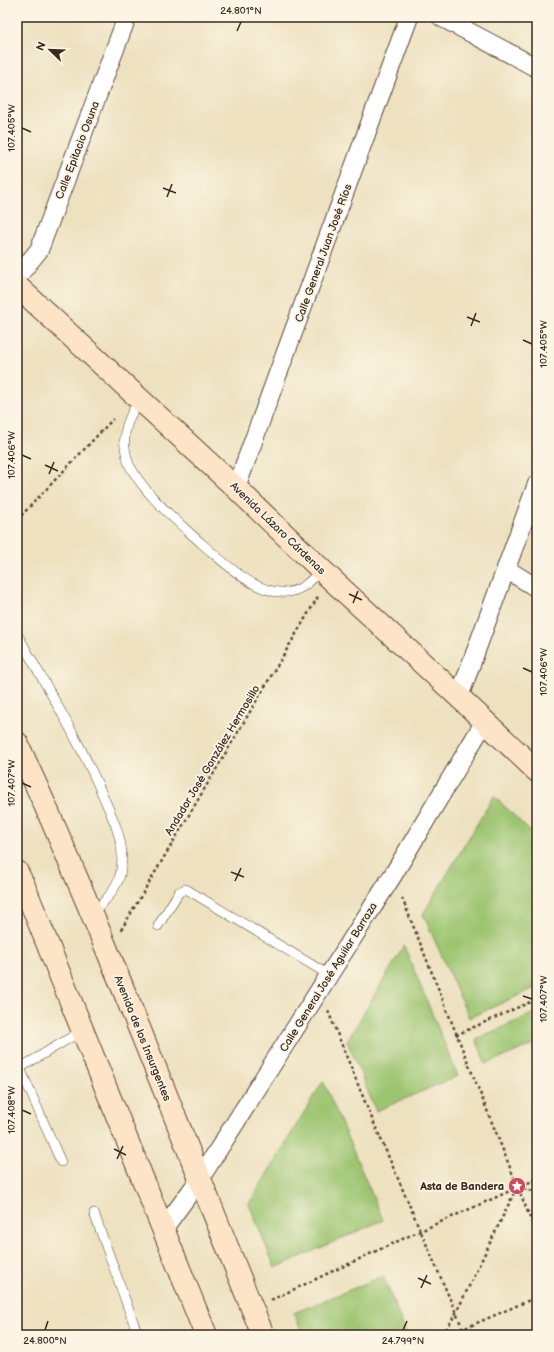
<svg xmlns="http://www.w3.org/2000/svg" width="554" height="1352" viewBox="0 0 554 1352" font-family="'Balsamiq Sans',sans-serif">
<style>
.green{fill:#9dc571;stroke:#6c7848}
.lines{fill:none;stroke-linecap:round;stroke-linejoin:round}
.service-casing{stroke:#564536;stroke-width:10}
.minor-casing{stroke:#564536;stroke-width:20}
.secondary-casing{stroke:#564536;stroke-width:24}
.path{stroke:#564536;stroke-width:2.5;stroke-dasharray:3 3;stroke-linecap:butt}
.service{stroke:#fff;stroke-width:9}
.minor{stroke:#fff;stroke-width:18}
.secondary{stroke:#fee4c6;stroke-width:22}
.ticks{fill:none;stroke:#3b2a1e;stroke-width:1.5}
.labels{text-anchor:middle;stroke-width:3.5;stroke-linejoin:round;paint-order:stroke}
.street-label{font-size:11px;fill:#3b2a1e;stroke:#fcf5e5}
.poi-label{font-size:11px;font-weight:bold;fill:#3b2a1e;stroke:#fcf5e5;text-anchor:end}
.neatline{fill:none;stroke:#3b2a1e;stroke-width:1.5}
.ticks-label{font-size:10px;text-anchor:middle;fill:#3b2a1e}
</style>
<rect width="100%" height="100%" fill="#fcf5e5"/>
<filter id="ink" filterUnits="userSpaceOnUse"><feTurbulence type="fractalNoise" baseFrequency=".025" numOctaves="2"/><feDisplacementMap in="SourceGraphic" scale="8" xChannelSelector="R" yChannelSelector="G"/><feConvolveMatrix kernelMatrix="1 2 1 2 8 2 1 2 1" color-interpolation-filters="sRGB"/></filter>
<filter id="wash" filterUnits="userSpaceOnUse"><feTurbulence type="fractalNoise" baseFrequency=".012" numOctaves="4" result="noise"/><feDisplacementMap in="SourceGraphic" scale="16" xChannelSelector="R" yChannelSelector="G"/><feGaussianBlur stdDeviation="0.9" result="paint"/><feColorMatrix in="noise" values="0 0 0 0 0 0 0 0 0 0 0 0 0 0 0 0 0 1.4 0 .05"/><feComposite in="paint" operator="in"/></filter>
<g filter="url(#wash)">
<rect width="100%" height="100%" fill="#ede1bf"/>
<!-- green -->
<g class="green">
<polygon points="494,796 537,838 537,987 469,1018 423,914"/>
<polygon points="404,946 458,1076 376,1111 347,1041"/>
<polygon points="537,1012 537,1043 486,1064 476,1039"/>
<polygon points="323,1081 383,1220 275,1268 249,1204"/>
<polygon points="383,1276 407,1335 303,1335 294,1313"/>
</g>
</g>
<g filter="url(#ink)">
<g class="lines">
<defs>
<g id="service">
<path d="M140 399C129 416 121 433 126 453 127 458 128 464 131 468 148 498 176 520 201 543 218 557 235 574 254 584 262 588 272 592 280 592 299 594 310 582 321 570"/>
<path d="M17 634C47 687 79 740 103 796 111 814 122 836 122 857 122 862 121 869 120 875 116 890 103 903 92 914"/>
<polyline points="158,926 179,892 186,889 329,975"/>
<polyline points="17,1061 20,1068 83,1030"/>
<polyline points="20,1068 61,1162"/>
<polyline points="94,1213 138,1335"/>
</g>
<g id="minor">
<polyline points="441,17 537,68"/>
<polyline points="17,277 39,250 127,17"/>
<polyline points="236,488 409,17"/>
<polyline points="506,569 537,588"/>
<polyline points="459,697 537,484"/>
<polyline points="164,1228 199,1180 329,975 393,875 485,721"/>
</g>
<g id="secondary">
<polyline points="17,286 236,488 330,578 459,697 537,771"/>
<path d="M17 743C106 937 182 1137 263 1335"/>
<polyline points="17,872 24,886 206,1335"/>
</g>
</defs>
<!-- service casing -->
<use href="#service" class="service-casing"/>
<!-- minor casing -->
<use href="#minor" class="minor-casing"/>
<!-- secondary casing -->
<use href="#secondary" class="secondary-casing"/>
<!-- path -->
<g class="path">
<polyline points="17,520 113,419"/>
<polyline points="402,898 537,1235"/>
<polyline points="121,930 319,595"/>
<polyline points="328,1011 370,1114 463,1329"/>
<polyline points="456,1035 537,999"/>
<polyline points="518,1187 537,1192"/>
<polyline points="271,1300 400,1240 537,1179"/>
<polyline points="443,1335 456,1313 517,1187"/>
<polyline points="449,1335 537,1297"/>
</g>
<!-- service -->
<use href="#service" class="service"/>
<!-- minor -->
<use href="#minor" class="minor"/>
<!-- secondary -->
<use href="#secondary" class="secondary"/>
</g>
</g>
<!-- ticks -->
<path class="ticks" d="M237 31 241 22M22 128 31 132M163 188 176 193M167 197 172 184M467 317 480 322M471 326 476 313M523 340 532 344M22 455 31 459M45 465 58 471M49 474 54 462M349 594 362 600M353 603 358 591M523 668 532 672M22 783 31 787M231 872 244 877M235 881 241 868M523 996 532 999M22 1110 31 1114M114 1149 126 1155M117 1159 123 1146M418 1278 431 1284M421 1288 427 1275M45 1330 48 1321M403 1330 407 1321"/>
<!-- icons -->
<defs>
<symbol id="sight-disc" viewBox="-11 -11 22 22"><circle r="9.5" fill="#d1495b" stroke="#fcf5e5"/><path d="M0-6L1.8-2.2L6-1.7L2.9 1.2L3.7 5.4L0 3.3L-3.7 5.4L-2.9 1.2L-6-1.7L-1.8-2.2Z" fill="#fff"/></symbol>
</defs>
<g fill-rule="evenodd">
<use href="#sight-disc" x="507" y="1176" width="20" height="20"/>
</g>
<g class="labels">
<!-- street labels -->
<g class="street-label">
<text transform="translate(77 150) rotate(-69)" y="4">Calle Epitacio Osuna</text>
<text transform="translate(323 253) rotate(-70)" y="4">Calle General Juan José Ríos</text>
<text transform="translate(278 528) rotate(44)" y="4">Avenida Lázaro Cárdenas</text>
<text transform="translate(212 760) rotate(-59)" y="4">Andador José González Hermosillo</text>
<text transform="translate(328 977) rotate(-58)" y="4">Calle General José Aguilar Barraza</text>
<text transform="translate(143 1038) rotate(68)" y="4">Avenida de los Insurgentes</text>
</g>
<!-- poi labels -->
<g class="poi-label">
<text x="504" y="1190">Asta de Bandera</text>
</g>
</g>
<!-- margin -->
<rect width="554" height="1352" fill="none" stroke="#fcf5e5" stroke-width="44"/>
<!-- north arrow -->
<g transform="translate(50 50) rotate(293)" stroke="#fcf5e5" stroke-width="3" paint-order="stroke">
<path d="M0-3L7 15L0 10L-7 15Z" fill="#3b2a1e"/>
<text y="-6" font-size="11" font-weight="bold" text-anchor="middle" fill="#3b2a1e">N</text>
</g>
<rect x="22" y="22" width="510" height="1308" class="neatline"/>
<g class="ticks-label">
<text x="241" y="14">24.801°N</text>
<text transform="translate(11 128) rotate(-90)" y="4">107.405°W</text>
<text transform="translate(543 344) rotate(-90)" y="4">107.405°W</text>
<text transform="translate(11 455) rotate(-90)" y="4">107.406°W</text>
<text transform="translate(543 672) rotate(-90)" y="4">107.406°W</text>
<text transform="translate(11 783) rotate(-90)" y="4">107.407°W</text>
<text transform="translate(543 999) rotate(-90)" y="4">107.407°W</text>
<text transform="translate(11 1110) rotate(-90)" y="4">107.408°W</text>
<text x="45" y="1344">24.800°N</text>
<text x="403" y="1344">24.799°N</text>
</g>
</svg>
